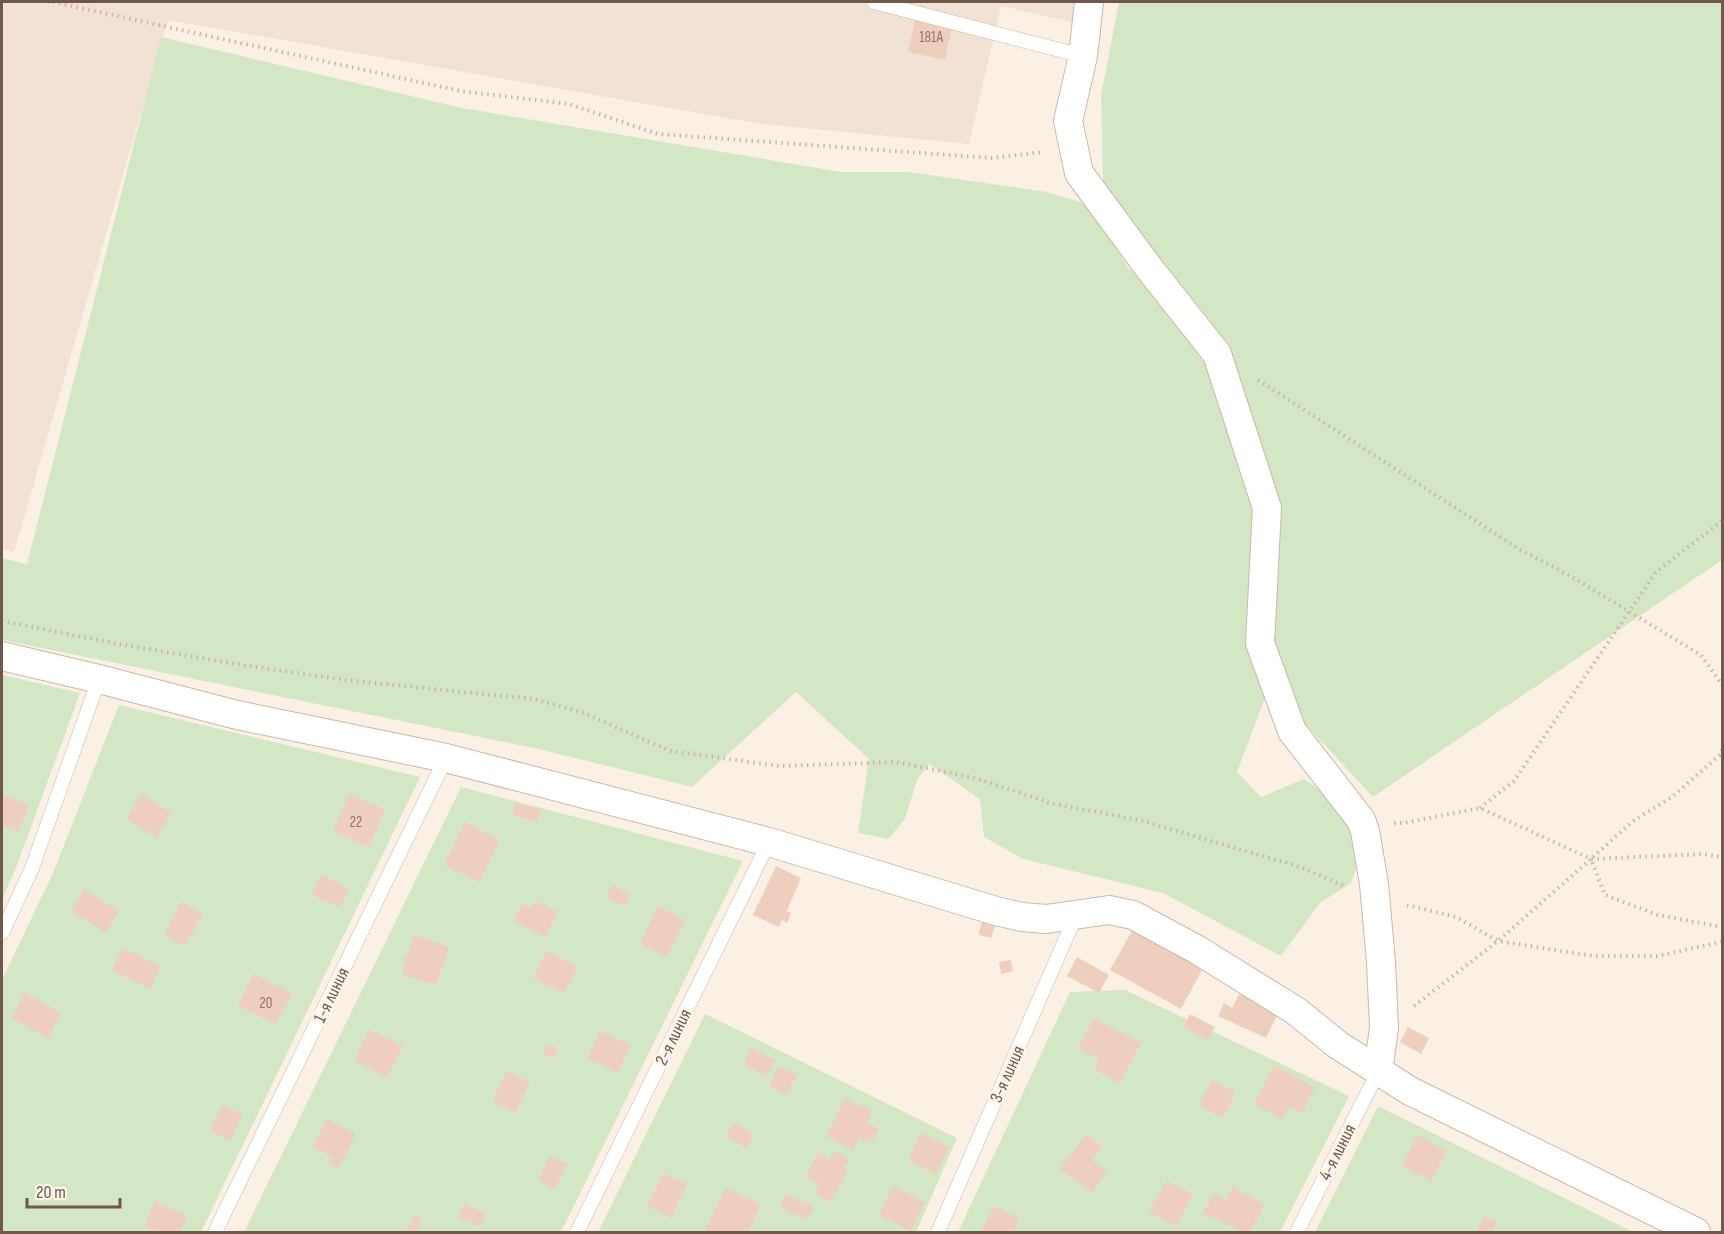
<svg xmlns="http://www.w3.org/2000/svg" width="1724" height="1234" viewBox="0 0 1724 1234" font-family="'Sofia Sans Condensed',sans-serif">
<style>
.residential{fill:#f1e2d3}
.green{fill:#d4e7c4}
.building{fill:#eecfbe}
.lines{fill:none;stroke-linecap:round;stroke-linejoin:round}
.lane-casing{stroke:#cbb8ab;stroke-width:15}
.street-casing{stroke:#cbb8ab;stroke-width:30}
.path{stroke:#d2b2a1;stroke-width:4;stroke-dasharray:1.5 4.5;stroke-linecap:butt}
.lane{stroke:#fff;stroke-width:14}
.street{stroke:#fff;stroke-width:28}
.labels{text-anchor:middle;stroke-width:6;stroke-linejoin:round;paint-order:stroke}
.number-label{font-size:15px;fill:#907568}
.street-label{font-size:18px;fill:#71574c;stroke:#fef5ea}
</style>
<rect width="100%" height="100%" fill="#faf1e4"/>
<!-- residential -->
<polygon class="residential" points="2,2 1076,2 1072,22 1001,6 969,144 761,124 168,20 14,552 2,549"/>
<!-- green -->
<g class="green">
<polygon points="1119,2 1722,2 1722,560 1373,797 1295,713 1269,627 1275,503 1153,257 1103,180 1101,95"/>
<polygon points="161,37 462,108 841,172 909,172 1047,192 1093,206 1128,268 1175,307 1213,357 1261,513 1267,692 1237,772 1261,797 1304,779 1335,800 1362,853 1351,883 1320,903 1281,956 1163,893 1023,859 984,837 980,799 929,764 917,780 905,819 888,839 858,833 869,759 796,692 692,787 539,749 2,640 2,558 27,564"/>
<polygon points="2,675 80,693 16,868 2,900"/>
<polygon points="119,705 420,777 201,1232 2,1232 2,980 53,873"/>
<polygon points="461,787 743,861 561,1232 244,1232"/>
<polygon points="1125,990 1349,1096 1280,1232 958,1232 1070,992"/>
<polygon points="705,1014 957,1138 916,1232 598,1232"/>
<polygon points="1378,1106 1633,1232 1315,1232"/>
</g>
<!-- building -->
<g class="building">
<polygon points="916,14 953,22 945,60 908,52"/>
<polygon points="2,794 29,806 18,832 2,825"/>
<polygon points="141,794 171,812 157,837 126,819"/>
<polygon points="349,794 385,810 369,847 333,831"/>
<polygon points="515,803 540,809 538,822 512,815"/>
<polygon points="465,822 500,840 479,882 444,865"/>
<polygon points="776,866 801,878 787,911 791,913 787,923 782,920 779,927 753,915"/>
<polygon points="321,875 349,889 340,907 311,894"/>
<polygon points="612,885 631,895 625,906 606,897"/>
<polygon points="84,890 119,911 106,933 71,911"/>
<polygon points="535,901 558,912 546,937 513,921 522,904 531,908"/>
<polygon points="181,902 203,914 185,946 164,935"/>
<polygon points="658,906 685,920 667,957 640,944"/>
<polygon points="982,922 995,926 991,938 978,935"/>
<polygon points="1133,929 1203,968 1181,1009 1110,970"/>
<polygon points="414,935 449,947 436,985 401,974"/>
<polygon points="123,948 161,967 150,989 112,970"/>
<polygon points="546,951 578,967 564,993 533,978"/>
<polygon points="1077,957 1109,975 1099,993 1067,976"/>
<polygon points="1011,960 1013,971 1001,974 999,962"/>
<polygon points="253,974 292,993 276,1024 238,1006"/>
<polygon points="25,993 61,1013 48,1038 11,1018"/>
<polygon points="1239,994 1278,1013 1266,1038 1218,1016 1224,1003 1232,1008"/>
<polygon points="1190,1014 1215,1027 1208,1040 1183,1027"/>
<polygon points="1094,1018 1141,1043 1120,1083 1094,1069 1099,1059 1078,1048"/>
<polygon points="1408,1027 1429,1038 1421,1054 1400,1042"/>
<polygon points="369,1030 403,1046 387,1077 354,1061"/>
<polygon points="600,1031 631,1046 618,1073 587,1058"/>
<polygon points="547,1044 557,1048 555,1058 543,1055"/>
<polygon points="751,1048 775,1060 767,1076 744,1064"/>
<polygon points="1274,1065 1315,1088 1302,1113 1289,1106 1282,1119 1254,1104"/>
<polygon points="778,1066 797,1075 787,1095 769,1086"/>
<polygon points="507,1071 530,1082 515,1113 492,1101"/>
<polygon points="1212,1080 1236,1092 1223,1118 1198,1105"/>
<polygon points="845,1098 872,1111 867,1123 879,1129 871,1143 859,1137 853,1150 826,1136"/>
<polygon points="223,1105 243,1115 230,1141 210,1130"/>
<polygon points="327,1119 356,1134 339,1168 328,1163 331,1156 313,1147"/>
<polygon points="733,1123 754,1134 747,1148 726,1137"/>
<polygon points="921,1133 949,1147 936,1174 908,1160"/>
<polygon points="1086,1134 1103,1146 1092,1160 1107,1171 1092,1192 1060,1169"/>
<polygon points="1417,1135 1447,1151 1432,1181 1402,1166"/>
<polygon points="834,1151 849,1160 844,1168 848,1170 830,1202 814,1193 819,1184 805,1177 818,1153 829,1160"/>
<polygon points="550,1156 567,1164 555,1189 538,1180"/>
<polygon points="663,1173 687,1184 671,1218 647,1206"/>
<polygon points="1166,1181 1193,1194 1177,1226 1149,1212"/>
<polygon points="893,1186 925,1202 911,1231 879,1215"/>
<polygon points="1232,1187 1265,1204 1250,1232 1242,1232 1203,1213 1213,1193 1226,1200"/>
<polygon points="726,1188 761,1205 748,1232 704,1232"/>
<polygon points="786,1194 814,1207 806,1220 780,1207"/>
<polygon points="155,1201 187,1216 180,1232 158,1232 144,1226"/>
<polygon points="464,1204 486,1214 480,1227 458,1217"/>
<polygon points="994,1206 1020,1219 1013,1232 981,1231"/>
<polygon points="415,1215 423,1219 416,1232 406,1232"/>
<polygon points="1484,1216 1497,1222 1492,1232 1476,1232"/>
</g>
<g class="lines">
<defs>
<g id="lane">
<polyline points="874,2 1083,56"/>
<polyline points="2,933 32,868 99,679"/>
<polyline points="215,1232 446,758"/>
<polyline points="577,1232 769,842"/>
<polyline points="938,1232 1076,915"/>
<polyline points="1297,1232 1378,1072"/>
</g>
<g id="street">
<polyline points="1089,2 1083,56 1068,121 1079,173 1149,268 1217,354 1267,508 1260,643 1292,731 1361,820 1365,831 1374,884 1381,962 1384,1028 1378,1072"/>
<polyline points="2,656 99,679 237,715 446,758 769,842 996,911 1022,917 1046,919 1109,910 1133,915 1196,949 1296,1011 1338,1045 1410,1091 1696,1232"/>
</g>
</defs>
<!-- lane casing -->
<use href="#lane" class="lane-casing"/>
<!-- street casing -->
<use href="#street" class="street-casing"/>
<!-- path -->
<g class="path">
<polyline points="53,2 461,91 569,104 658,134 991,158 1044,152"/>
<polyline points="1258,380 1519,549 1572,577 1701,655 1722,685"/>
<polyline points="2,621 124,645 249,666 354,681 534,699 584,713 670,751 779,766 896,762 979,779 1050,803 1139,820 1297,866 1345,886"/>
<polyline points="1722,749 1722,760"/>
<polyline points="1480,808 1514,781 1656,572 1722,521"/>
<polyline points="1394,823 1403,823 1480,808 1591,859 1704,854 1722,857"/>
<polyline points="1593,857 1633,821 1672,797 1722,753"/>
<polyline points="1407,905 1456,917 1498,941 1593,956 1657,956 1722,942"/>
<polyline points="1414,1006 1498,941 1591,859 1605,895 1658,915 1722,927"/>
</g>
<!-- lane -->
<use href="#lane" class="lane"/>
<!-- street -->
<use href="#street" class="street"/>
</g>
<g class="labels">
<!-- number labels -->
<g class="number-label">
<text x="931" y="42">181А</text>
<text x="356" y="827">22</text>
<text x="266" y="1008">20</text>
</g>
<!-- street labels -->
<g class="street-label">
<text transform="translate(331 995) rotate(-64)" y="6">1-я линия</text>
<text transform="translate(673 1037) rotate(-64)" y="6">2-я линия</text>
<text transform="translate(1007 1074) rotate(-66)" y="6">3-я линия</text>
<text transform="translate(1337 1152) rotate(-63)" y="6">4-я линия</text>
</g>
</g>
<!-- border -->
<rect width="1724" height="1234" fill="none" stroke="#71574c" stroke-width="6"/>
<!-- scale -->
<path d="M27 1198v9h93v-9" fill="none" stroke="#71574c" stroke-width="3"/>
<text x="36" y="1198" font-size="18" fill="#71574c" stroke="#fef5ea" stroke-width="4.5" paint-order="stroke">20 m</text>
</svg>
